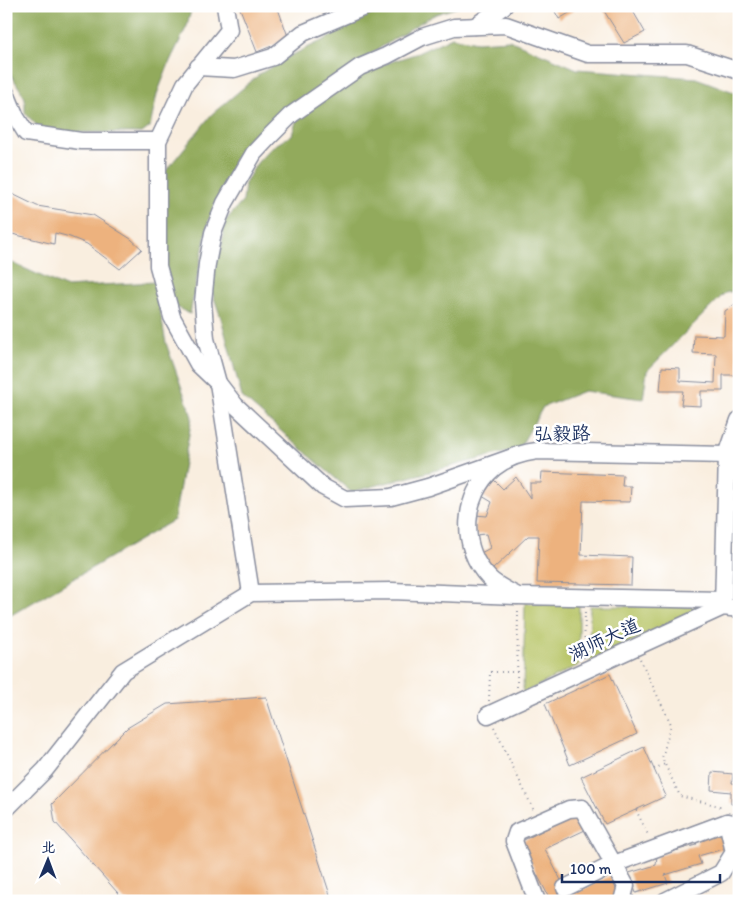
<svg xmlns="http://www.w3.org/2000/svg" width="745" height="907" viewBox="0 0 745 907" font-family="Itim,'LXGW WenKai TC',sans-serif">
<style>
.green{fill:#b8c567;stroke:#6a7a62}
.forest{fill:#92aa5c;stroke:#566c5d}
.building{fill:#edb27e}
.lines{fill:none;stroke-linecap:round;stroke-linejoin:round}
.minor-casing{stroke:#8a8e9e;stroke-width:19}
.path{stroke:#8a8e9e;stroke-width:2;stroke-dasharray:1 4;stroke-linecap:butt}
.minor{stroke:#fff;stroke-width:16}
.labels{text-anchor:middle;stroke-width:5;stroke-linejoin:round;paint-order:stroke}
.street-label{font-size:19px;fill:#1b2f5e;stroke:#fff}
</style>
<rect width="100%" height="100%" fill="#fff"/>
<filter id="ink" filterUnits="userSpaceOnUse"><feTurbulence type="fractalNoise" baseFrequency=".02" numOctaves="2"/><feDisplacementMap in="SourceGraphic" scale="10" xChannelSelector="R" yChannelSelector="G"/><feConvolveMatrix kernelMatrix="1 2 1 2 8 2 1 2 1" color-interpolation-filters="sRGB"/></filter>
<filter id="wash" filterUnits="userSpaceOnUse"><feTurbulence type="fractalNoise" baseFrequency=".0096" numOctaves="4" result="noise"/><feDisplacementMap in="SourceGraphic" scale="20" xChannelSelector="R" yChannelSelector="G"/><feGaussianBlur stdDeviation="1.12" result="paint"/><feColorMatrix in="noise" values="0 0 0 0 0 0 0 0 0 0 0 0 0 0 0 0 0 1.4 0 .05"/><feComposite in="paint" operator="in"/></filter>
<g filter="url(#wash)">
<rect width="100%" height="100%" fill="#f9eedf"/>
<!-- green -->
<g class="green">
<polygon points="525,603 579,604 579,665 523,693"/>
<polygon points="590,606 707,607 589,661"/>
</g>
<!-- forest -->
<g class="forest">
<polygon points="6,6 192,6 187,26 170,61 157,94 150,127 142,133 43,132 25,113 25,98 6,66"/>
<polygon points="388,6 461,6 436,14 423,21 361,60 281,114 254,137 234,160 209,219 190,314 172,305 165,291 164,173 212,114 261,73 290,56 332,36 367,14"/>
<polygon points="452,37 477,42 509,40 577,69 696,78 739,94 739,290 725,293 647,371 643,399 584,391 543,407 519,449 351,492 242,397 221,318 211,289 213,268 221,250 225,221 243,201 245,183 257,163 272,147 292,135 298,115 363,71 418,53"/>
<polygon points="6,260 65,287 155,282 166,343 192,417 174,520 6,618"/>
</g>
<g id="blocks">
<!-- building -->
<g class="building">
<polygon points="239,6 277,6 289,39 257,52"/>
<polygon points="552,6 581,6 559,19"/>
<polygon points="601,6 630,6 645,32 624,43"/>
<polygon points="6,191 37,206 93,215 131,239 142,249 120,269 87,244 70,237 55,233 54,244 8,233 6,232"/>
<polygon points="738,302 739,375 723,375 723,391 701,391 701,406 681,405 683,391 660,391 662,367 680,368 680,381 715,383 716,354 693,353 694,335 724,336 725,311"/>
<polygon points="542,472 623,475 622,486 631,486 630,502 583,501 581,555 632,557 631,585 537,583 539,536 528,536 492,570 479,554 490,548 486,534 475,535 475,515 487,516 492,502 482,496 494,480 503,489 516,477 530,498 530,483 541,483"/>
<polygon points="610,674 637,734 570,765 545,704"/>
<polygon points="266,697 332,901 125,901 55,822 52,804 127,728 167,704"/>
<polygon points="644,747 666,796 605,824 581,777"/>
<polygon points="712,772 733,774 732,783 739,784 739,804 731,804 731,792 711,790"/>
<polygon points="577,813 585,830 545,849 569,896 610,876 619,895 607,901 551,901 520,842"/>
<polygon points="721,830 727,848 698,856 701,864 665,875 668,883 636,893 629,873 656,865 657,856 696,845 699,836"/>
</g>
</g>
</g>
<g filter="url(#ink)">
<use href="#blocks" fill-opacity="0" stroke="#8a8e9e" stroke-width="1"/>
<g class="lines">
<defs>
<g id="minor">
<polyline points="225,6 229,30 185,84 158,141 158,266 172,317 198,364 218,383 235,405 323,487 345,499 391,497 428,487 510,458"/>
<polyline points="475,26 504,6"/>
<polyline points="198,67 234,69 273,57 303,33 367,6"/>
<polyline points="6,93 16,117 26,133 81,141 158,141"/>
<polyline points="251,593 218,383 206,339 203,302 207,264 213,233 225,203 254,153 269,137 291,115 360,67 386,56 422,37 454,27 506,25 588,54 687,54 739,71"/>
<path d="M723 600 518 596C508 591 497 586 489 578 459 547 462 495 494 468 506 458 522 453 537 451L727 455"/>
<polyline points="723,607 727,455 739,420"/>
<polyline points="488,715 723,607 739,609"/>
<polyline points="6,809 45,770 123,671 251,593 392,591 516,596"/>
<polyline points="565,888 614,864 727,822 739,824"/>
<polyline points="537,901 514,841 517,832 569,809 582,808 626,886 623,897 626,901"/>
<polyline points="665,901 721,873 734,852 727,822"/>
</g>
</defs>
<!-- minor casing -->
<use href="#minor" class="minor-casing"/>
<!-- path -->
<g class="path">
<polyline points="584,658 585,610"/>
<polyline points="640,659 671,724 662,758 680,796 719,806 721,811"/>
<polyline points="517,687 518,609"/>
<polyline points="489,701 490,672 517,672"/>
<polyline points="494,727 534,811"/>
<polyline points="654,769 665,764"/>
<polyline points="636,810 649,837"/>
</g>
<!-- minor -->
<use href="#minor" class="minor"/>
</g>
</g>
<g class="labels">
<!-- street labels -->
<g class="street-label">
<text transform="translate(562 433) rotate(-1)" y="7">弘毅路</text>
<text transform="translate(604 639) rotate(-25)" y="7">湖师大道</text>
</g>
</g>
<!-- margin -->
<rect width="745" height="907" fill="none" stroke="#fff" stroke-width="25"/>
<!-- north arrow -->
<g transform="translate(48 860) rotate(1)" stroke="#ffffff" stroke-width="4" paint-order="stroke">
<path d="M0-4L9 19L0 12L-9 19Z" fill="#1b2f5e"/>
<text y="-8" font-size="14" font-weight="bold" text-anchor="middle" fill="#1b2f5e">北</text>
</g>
<!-- scale -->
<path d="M562 874v8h158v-8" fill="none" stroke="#1b2f5e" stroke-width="2.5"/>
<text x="570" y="874" font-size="15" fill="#1b2f5e" stroke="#ffffff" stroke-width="4" paint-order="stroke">100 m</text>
</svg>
